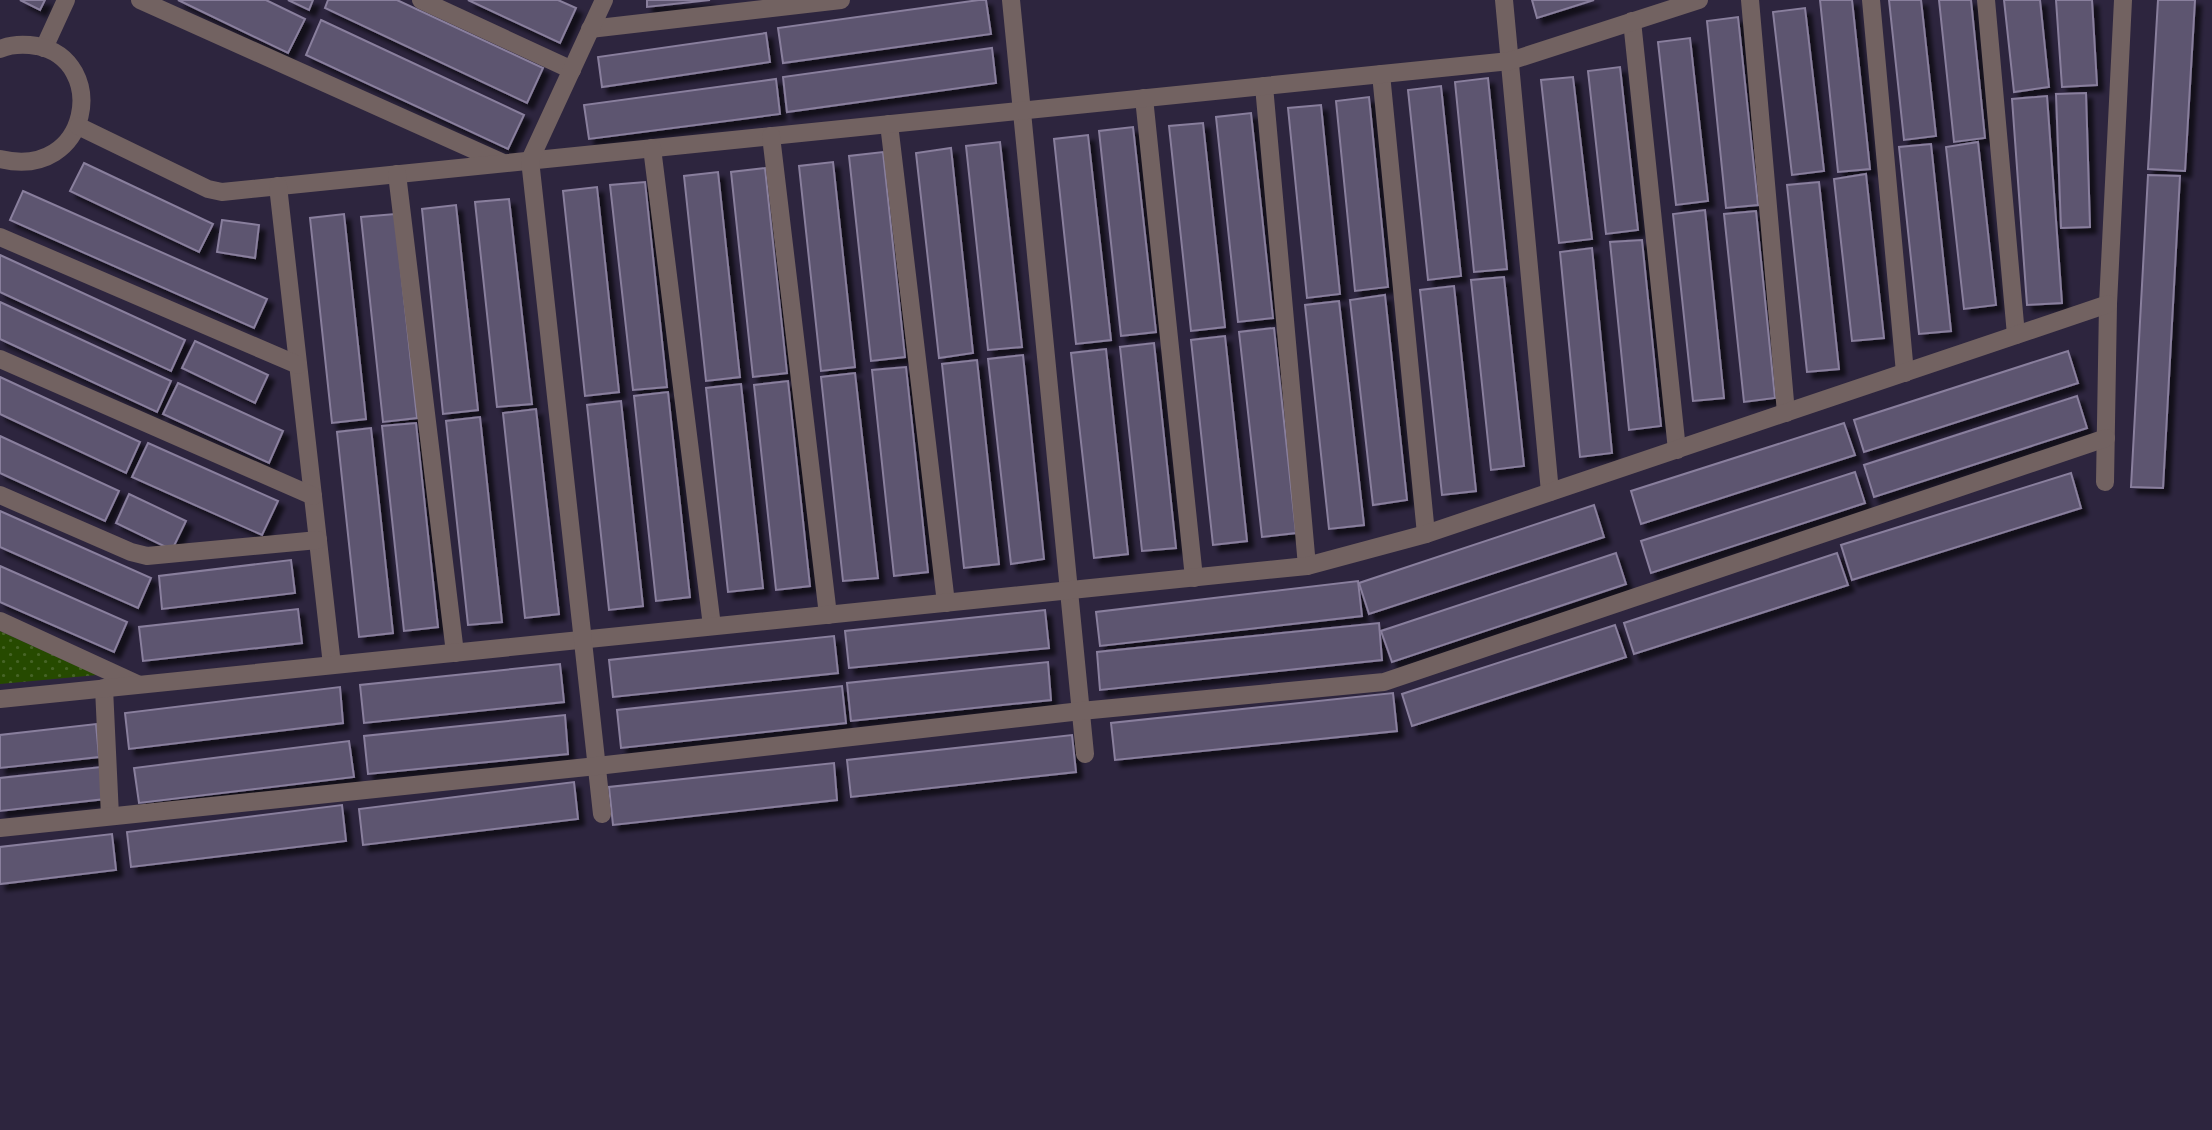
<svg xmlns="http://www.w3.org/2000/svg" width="2212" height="1130" viewBox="0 0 2212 1130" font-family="'Crimson Pro',serif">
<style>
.park{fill:url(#park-dots)}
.building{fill:#5d5470;stroke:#897f9d;stroke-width:2;filter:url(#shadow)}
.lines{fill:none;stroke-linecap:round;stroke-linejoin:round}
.minor{stroke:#726261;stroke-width:18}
</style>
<defs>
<pattern id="park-dots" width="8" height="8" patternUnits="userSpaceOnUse" patternTransform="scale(1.75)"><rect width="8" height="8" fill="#264a00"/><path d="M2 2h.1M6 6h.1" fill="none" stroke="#466426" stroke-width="1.8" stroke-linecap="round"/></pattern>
<filter id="shadow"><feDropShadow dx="6" dy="6" stdDeviation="2" flood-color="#0009"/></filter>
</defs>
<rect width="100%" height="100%" fill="#2d253e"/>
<!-- park -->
<polygon class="park" points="0,631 97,675 0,684"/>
<!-- building -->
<g class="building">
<polygon points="20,0 45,0 40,10"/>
<polygon points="178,0 266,0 305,19 288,53"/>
<polygon points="288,0 313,0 309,10"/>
<polygon points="328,0 397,0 543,68 527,103 325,8"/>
<polygon points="468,0 558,0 576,8 560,43"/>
<polygon points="647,0 710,0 647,7"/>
<polygon points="979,0 986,0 991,34 783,63 778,28"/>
<polygon points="1532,0 1594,0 1537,18"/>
<polygon points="1820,0 1852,0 1870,169 1838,172"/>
<polygon points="1889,0 1921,0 1936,136 1904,140"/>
<polygon points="1939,0 1971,0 1985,138 1954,142"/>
<polygon points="2004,0 2040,0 2049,87 2014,92"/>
<polygon points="2056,0 2092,0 2097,85 2062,87"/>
<polygon points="2158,0 2195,0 2185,171 2148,169"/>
<polygon points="1805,8 1824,171 1792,175 1773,12"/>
<polygon points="1738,17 1758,205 1726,208 1707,21"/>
<polygon points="321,20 524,115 508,149 306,55"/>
<polygon points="766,33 770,62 602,87 598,57"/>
<polygon points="1690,38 1708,201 1676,205 1658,42"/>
<polygon points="992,48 996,83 787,112 783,77"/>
<polygon points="1620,67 1638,230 1606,234 1588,71"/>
<polygon points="1573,77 1592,239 1559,243 1541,80"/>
<polygon points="1488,78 1507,269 1474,272 1455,82"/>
<polygon points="776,79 780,114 589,139 584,105"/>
<polygon points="1441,86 1461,276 1428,280 1408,90"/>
<polygon points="2086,93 2090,227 2061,228 2056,94"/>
<polygon points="2047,96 2062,303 2027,305 2012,99"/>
<polygon points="1369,97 1388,287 1355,291 1336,101"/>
<polygon points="1321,105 1340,294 1307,298 1288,108"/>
<polygon points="1251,113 1273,318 1238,322 1216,117"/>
<polygon points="1203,123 1225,327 1191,331 1169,126"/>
<polygon points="1133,127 1156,332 1121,336 1099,131"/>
<polygon points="1088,135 1111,340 1076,344 1054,139"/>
<polygon points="1000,142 1022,347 988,350 966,146"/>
<polygon points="1978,142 1996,305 1964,309 1946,147"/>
<polygon points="1931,144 1951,331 1919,334 1899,147"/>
<polygon points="951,148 973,353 939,358 916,153"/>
<polygon points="883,152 905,357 871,361 849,156"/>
<polygon points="833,162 855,367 821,371 799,166"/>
<polygon points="84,163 213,224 199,252 70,191"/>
<polygon points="765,168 787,373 753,377 731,172"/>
<polygon points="718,172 740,377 706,381 684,176"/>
<polygon points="1866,174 1884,338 1852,341 1834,179"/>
<polygon points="2148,175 2180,176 2163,488 2131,487"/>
<polygon points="645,182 667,387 633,390 610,185"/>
<polygon points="1819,182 1839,369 1807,372 1787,185"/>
<polygon points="597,187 619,392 585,396 563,191"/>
<polygon points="23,191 267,299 254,328 10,220"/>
<polygon points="509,199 532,404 497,407 475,202"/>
<polygon points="456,205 478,410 443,414 422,209"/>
<polygon points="1705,210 1724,398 1693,401 1673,214"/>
<polygon points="1756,211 1775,398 1744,402 1724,214"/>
<polygon points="344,214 366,419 332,423 310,218"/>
<polygon points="395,214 417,418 383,422 361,217"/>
<polygon points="222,220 259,225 255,258 217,252"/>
<polygon points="1642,240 1661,426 1629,430 1610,242"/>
<polygon points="1592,248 1612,453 1580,457 1560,252"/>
<polygon points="0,255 185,340 171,371 0,292"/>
<polygon points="1504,277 1524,466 1491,470 1471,280"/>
<polygon points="1454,286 1476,491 1442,495 1420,290"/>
<polygon points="1385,295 1407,500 1373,505 1350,300"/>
<polygon points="1339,301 1364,525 1329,529 1305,305"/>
<polygon points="0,302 171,381 157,412 0,339"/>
<polygon points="1274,328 1296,533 1262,537 1239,332"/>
<polygon points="1225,336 1247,541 1213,545 1191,340"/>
<polygon points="195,341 268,375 255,403 182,368"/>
<polygon points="1154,343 1176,548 1142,551 1120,347"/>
<polygon points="1106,349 1128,554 1094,558 1071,353"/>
<polygon points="2068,351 2078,383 1864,452 1854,420"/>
<polygon points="1023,355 1044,559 1011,564 988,359"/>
<polygon points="977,360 999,564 964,568 942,364"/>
<polygon points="906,367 928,572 894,576 872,370"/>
<polygon points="855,373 878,578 843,581 821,377"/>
<polygon points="0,377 140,442 126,473 0,414"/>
<polygon points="788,381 810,586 776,590 754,385"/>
<polygon points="178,383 283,431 269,463 163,414"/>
<polygon points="741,384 763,588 728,592 706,388"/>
<polygon points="668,392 690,597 656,601 634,396"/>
<polygon points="2077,396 2087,428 1874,497 1864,465"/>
<polygon points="621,401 643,606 609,610 587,405"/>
<polygon points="536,409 559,614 525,618 503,413"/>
<polygon points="480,417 502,622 468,625 446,421"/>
<polygon points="416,423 438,627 404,631 382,426"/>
<polygon points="1844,423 1855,455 1641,524 1631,491"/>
<polygon points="371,428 393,633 359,637 337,432"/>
<polygon points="0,436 119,491 105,521 0,473"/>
<polygon points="148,443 278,501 262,535 132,477"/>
<polygon points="1855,472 1865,503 1651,573 1641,541"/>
<polygon points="2071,473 2081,508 1852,580 1841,545"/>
<polygon points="129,494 186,521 172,550 116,523"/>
<polygon points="1594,505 1604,537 1369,614 1359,583"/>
<polygon points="0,511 151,578 138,608 0,547"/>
<polygon points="1616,553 1626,584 1392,662 1381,631"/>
<polygon points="1837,553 1848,585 1634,654 1624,623"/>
<polygon points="291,560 295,593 162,609 159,576"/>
<polygon points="0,566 127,622 114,652 0,602"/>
<polygon points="1358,581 1362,616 1100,646 1096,612"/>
<polygon points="298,609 302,643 143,661 139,627"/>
<polygon points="1045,610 1049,648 849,668 845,631"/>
<polygon points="1379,623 1382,660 1100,690 1097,652"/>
<polygon points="1615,625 1626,657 1412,726 1402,694"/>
<polygon points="834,636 838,673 613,697 609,660"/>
<polygon points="1048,662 1051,700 851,721 847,683"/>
<polygon points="560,664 564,702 364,723 360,685"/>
<polygon points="842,686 846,723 621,748 617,710"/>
<polygon points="340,687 343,723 129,749 125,713"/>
<polygon points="1393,693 1397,731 1115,760 1111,723"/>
<polygon points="565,715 568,754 368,774 364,736"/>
<polygon points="96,724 99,757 0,768 0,735"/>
<polygon points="1072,735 1076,772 851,797 847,760"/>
<polygon points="349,741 354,777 139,803 134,768"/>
<polygon points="834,763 837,800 613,825 609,787"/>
<polygon points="101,767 105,799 0,811 0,778"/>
<polygon points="574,782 578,819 363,845 359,809"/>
<polygon points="342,805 346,841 131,867 127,832"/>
<polygon points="112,834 116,870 0,884 0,847"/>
</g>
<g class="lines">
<!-- minor -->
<g class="minor">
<polyline points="140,0 501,162"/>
<polyline points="421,0 572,70"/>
<polyline points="1011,0 1085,754"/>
<polyline points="1504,0 1550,492"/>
<polyline points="1750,0 1786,413"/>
<polyline points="1871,0 1905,373"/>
<polyline points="1986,0 2016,335"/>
<polyline points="1632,21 1677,450"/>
<polyline points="590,29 841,0"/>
<polyline points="44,48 66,0"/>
<path d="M0 49C12 44 24 44 37 46 109 60 91 181 0 159"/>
<polyline points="1381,74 1426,534"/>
<polyline points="1264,86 1307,566"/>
<polyline points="1144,98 1194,578"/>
<polyline points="889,124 946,603"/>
<polyline points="78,126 208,189 222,192 1510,61 1699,0"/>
<polyline points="771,136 828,615"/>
<polyline points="652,148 712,626"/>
<polyline points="397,174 455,653"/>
<polyline points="278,186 332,665"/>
<polyline points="0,237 298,365"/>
<polyline points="0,359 313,496"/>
<polyline points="2105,482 2108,304 2123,0"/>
<polyline points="0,495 131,552 147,556 318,540"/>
<polyline points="0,621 137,684"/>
<polyline points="104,688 110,816"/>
<polyline points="0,699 1307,566 1426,534 2108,304"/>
<polyline points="602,814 530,160 604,0"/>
<polyline points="0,828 597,766 1081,711 1384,682 2106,438"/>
</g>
</g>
</svg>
